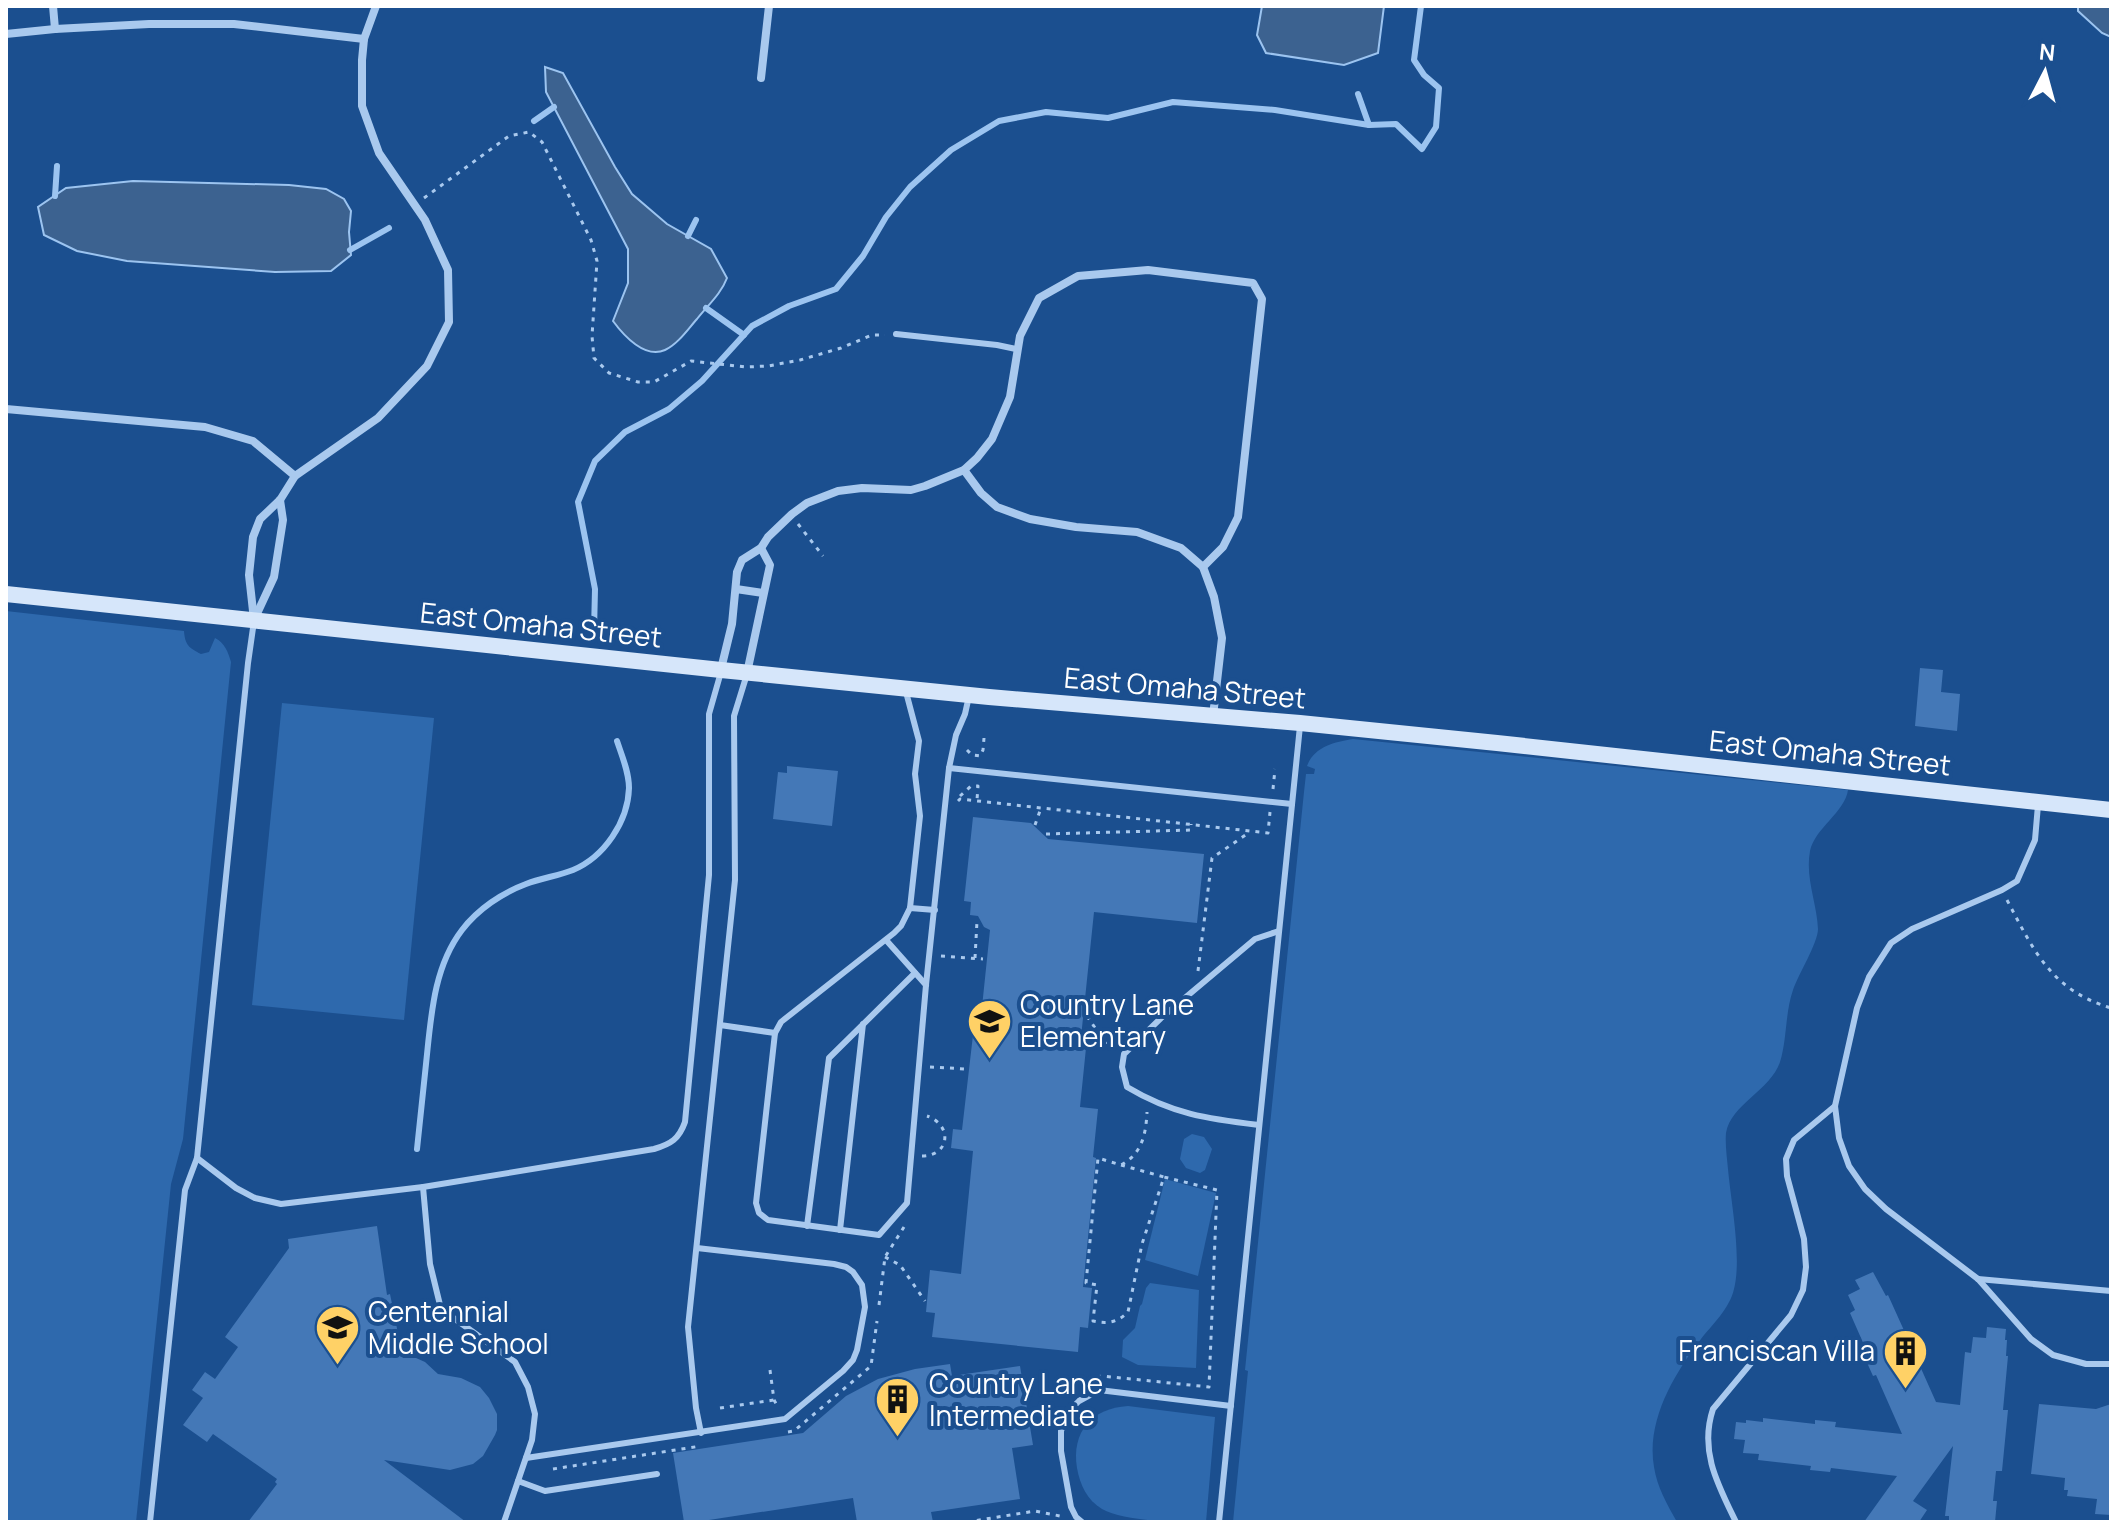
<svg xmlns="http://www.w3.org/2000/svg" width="2117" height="1528" viewBox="0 0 2117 1528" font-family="Manrope,sans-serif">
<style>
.green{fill:#2e69ad}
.water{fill:#3c6290;stroke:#9cc4f0;stroke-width:2}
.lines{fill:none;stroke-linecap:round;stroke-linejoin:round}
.stream{stroke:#9cc4f0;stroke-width:6}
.building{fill:#4478b7}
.path{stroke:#a9c9ee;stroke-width:3;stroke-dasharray:4 6;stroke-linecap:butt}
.lane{stroke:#a9c9ee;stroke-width:6}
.street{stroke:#a9c9ee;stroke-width:8}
.secondary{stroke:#d6e6fa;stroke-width:16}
.labels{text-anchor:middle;stroke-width:8;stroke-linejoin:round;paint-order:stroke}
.street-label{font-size:28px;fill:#fff;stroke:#1b4f8f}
.poi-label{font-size:28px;fill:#fff;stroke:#1b4f8f;text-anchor:start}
</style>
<rect width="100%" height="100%" fill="#1b4f8f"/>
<!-- green -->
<g class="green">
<path d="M6 611 184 631C185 645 189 648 201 654L209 652 215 638C225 643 228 652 231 662L183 1139 171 1184 136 1522H6Z"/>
<polygon points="282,703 434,718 404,1020 252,1005"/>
<path d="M1353 739 1848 790C1845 812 1815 828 1810 851 1805 878 1817 903 1818 929 1818 943 1798 975 1793 990 1785 1013 1787 1040 1780 1062 1770 1091 1731 1104 1726 1133 1725 1144 1727 1158 1728 1169 1731 1202 1742 1258 1734 1289 1730 1308 1712 1325 1701 1339 1674 1374 1646 1421 1654 1467 1657 1487 1667 1504 1677 1522H1233L1248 1371 1245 1370 1304 792 1306 774H1314L1315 769 1307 766C1314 747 1334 742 1353 739Z"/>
<polygon points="1192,1134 1204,1137 1212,1149 1205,1170 1200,1173 1186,1168 1180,1159 1184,1139"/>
<polygon points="1165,1179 1216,1193 1198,1276 1145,1260"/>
<polygon points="1150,1283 1199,1290 1196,1368 1138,1365 1122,1357 1123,1340 1135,1328 1140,1306 1142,1304 1146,1288"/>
<path d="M1128 1406 1215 1417 1206 1522C1179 1522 1125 1522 1102 1509 1087 1500 1080 1485 1077 1468 1071 1432 1092 1408 1128 1406Z"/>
</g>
<!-- water -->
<g class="water">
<polygon points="1262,6 1384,6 1378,53 1344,65 1266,53 1257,35"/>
<polygon points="2078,6 2111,6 2111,37 2102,33 2078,11"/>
<path d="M545 67 563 73 615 167 632 194 667 224 711 249 727 278C721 294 708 305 697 319 688 329 678 344 665 350 645 359 624 336 613 321L628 283V249L546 92Z"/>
<polygon points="133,181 289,185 326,189 344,199 351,211 349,232 351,255 331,271 275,272 127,261 77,251 44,235 38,207 66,188"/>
</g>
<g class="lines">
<!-- stream -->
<g class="stream">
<polyline points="1358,94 1369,125"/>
<polyline points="534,121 554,107"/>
<polyline points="55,196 57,166"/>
<polyline points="688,236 696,220"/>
<polyline points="350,250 389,228"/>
<polyline points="706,308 744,335"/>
<polyline points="594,631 595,589 578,502 595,461 625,432 669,409 702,381 752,326 789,306 836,289 863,256 886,217 910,187 951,150 999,121 1046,112 1108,118 1173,102 1275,110 1369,125 1396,124 1422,149 1436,127 1439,88 1424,75 1414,60 1421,6"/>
<path d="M417 1149C420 1120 423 1092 426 1064 431 1018 433 968 462 930 478 909 502 893 526 884 541 878 558 876 573 870 604 857 628 822 629 788 629 772 622 756 617 741"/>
</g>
</g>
<!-- building -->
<g class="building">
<polygon points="1920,668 1943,670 1941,692 1960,694 1957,731 1915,726"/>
<polygon points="787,766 838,771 832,826 773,819 778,772 787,773"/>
<polygon points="973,817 1031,823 1048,839 1204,854 1197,923 1094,912 1080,1047 1086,1048 1080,1107 1098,1109 1093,1157 1096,1158 1083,1287 1092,1288 1088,1328 1080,1327 1078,1352 932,1337 935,1313 926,1312 930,1270 961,1274 973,1151 951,1148 953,1129 962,1130 973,1035 979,1036 990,930 984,927 978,916 970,915 971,902 964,901"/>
<polygon points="377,1226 387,1295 390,1294 403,1358 416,1358 425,1362 438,1374 461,1378 480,1387 489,1398 497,1414 497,1430 495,1435 483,1456 473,1464 450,1470 384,1460 466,1522 248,1522 277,1484 275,1482 277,1479 213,1434 207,1442 183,1425 203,1398 192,1390 205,1372 215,1379 238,1347 225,1337 289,1248 288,1239"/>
<polygon points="1873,1272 1886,1296 1888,1295 1907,1337 1912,1335 1919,1353 1915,1355 1936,1402 1960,1405 1965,1352 1971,1353 1973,1337 1986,1338 1987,1327 2006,1329 2005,1340 2007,1340 2006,1356 2008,1356 2003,1410 2008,1410 2002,1471 1996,1471 1993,1501 1997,1501 1995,1522 1949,1522 1949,1516 1945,1516 1953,1446 1913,1501 1927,1510 1919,1522 1864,1522 1897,1476 1831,1468 1830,1472 1810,1470 1811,1466 1758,1460 1759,1454 1743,1453 1745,1440 1734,1439 1736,1422 1746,1423 1746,1420 1763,1422 1763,1418 1815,1424 1815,1420 1836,1422 1835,1427 1902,1434 1876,1375 1873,1376 1864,1356 1868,1354 1850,1313 1855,1310 1848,1295 1860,1289 1855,1280"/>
<polygon points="950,1364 952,1376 1020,1366 1033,1445 1012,1448 1020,1499 931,1512 933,1522 857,1522 853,1498 696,1522 684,1522 673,1453 803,1433 846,1396 878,1379 915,1369"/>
<polygon points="2039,1404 2096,1409 2111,1404 2111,1515 2095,1514 2097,1499 2067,1496 2068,1490 2064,1490 2065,1478 2031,1474"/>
</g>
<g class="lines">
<!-- path -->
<g class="path">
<polyline points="424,198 509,136 529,132 542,142 591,240 597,261 592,336 594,358 609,373 638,382 654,382 691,361 746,367 768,366 800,360 841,348 872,335 885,335"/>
<polyline points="798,524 823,556"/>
<polyline points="967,750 972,755 980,756 983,750 984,738"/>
<polyline points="1273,789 1275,769"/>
<polyline points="960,796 971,786 978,786 977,800"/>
<polyline points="958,801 960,799 1268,833 1270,812"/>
<polyline points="1035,825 1041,808"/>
<polyline points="1046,834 1191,830 1191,824"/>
<path d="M2007 900C2034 951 2051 990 2111 1008"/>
<polyline points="941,956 983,959"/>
<polyline points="975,958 977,921"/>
<polyline points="1198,971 1212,858 1247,834 1247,831"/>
<polyline points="1087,1016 1108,1047 1131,1028"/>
<polyline points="930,1067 966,1069"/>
<path d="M922 1156C950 1156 953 1125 927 1116"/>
<path d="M1121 1165 1164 1177 1142 1244 1128 1312C1117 1323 1107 1324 1093 1321L1097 1285 1086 1283 1098 1158 1121 1165C1142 1154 1146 1134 1147 1112"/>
<polyline points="885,1257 900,1265 925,1301"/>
<polyline points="879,1305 885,1257 904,1227"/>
<polyline points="770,1370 774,1400 778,1407"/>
<polyline points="1097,1377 1102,1376 1209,1387 1217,1190 1164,1177"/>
<polyline points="720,1408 774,1400"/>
<polyline points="788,1432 794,1431 871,1366 877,1321"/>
<polyline points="553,1469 701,1446"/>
<polyline points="967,1522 1035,1511 1060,1516"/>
</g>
<!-- lane -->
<g class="lane">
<polyline points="896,334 997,345 1016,349"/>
<polyline points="906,692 919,741 915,774 920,816 910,908 901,926 894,933 781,1022 775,1033 756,1203 759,1213 768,1220 879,1235 907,1203 926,985 949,768 956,735 965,714 969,696"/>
<polyline points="949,768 1292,804"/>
<polyline points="2038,805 2035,840 2017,881 2002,890 1912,929 1891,943 1869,977 1857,1008 1835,1106 1839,1138 1849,1166 1865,1189 1886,1209 1978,1279 2031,1339 2053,1355 2086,1364 2111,1364"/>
<polyline points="910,908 935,910"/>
<polyline points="886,940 926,985"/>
<polyline points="720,1025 775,1033"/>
<path d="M1259 1125C1208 1119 1172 1114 1127 1087L1122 1067 1124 1054 1161 1018 1255 939 1279 931"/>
<path d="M197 1158 236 1188 255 1198 281 1204 423 1187 654 1149C671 1144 679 1139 685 1122L709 875V714L721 672"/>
<polyline points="423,1187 430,1264 441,1309 515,1362 528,1387 535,1414 532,1440 504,1522"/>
<polyline points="807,1226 829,1058 915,973"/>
<polyline points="840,1230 863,1024"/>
<polyline points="1978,1279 2111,1291"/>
<polyline points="701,1433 696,1408 688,1327 735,880 734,716 747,674"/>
<polyline points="526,1458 785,1419 843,1371 853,1360 857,1350 865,1307 862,1285 853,1272 846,1267 834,1264 697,1248"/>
<polyline points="518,1481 545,1491 657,1474"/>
<polyline points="150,1522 185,1190 197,1158 248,663 254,621"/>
<polyline points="1082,1522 1076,1517 1071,1507 1061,1451 1061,1431 1067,1413 1079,1401 1099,1390 1231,1406"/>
<polyline points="1219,1522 1300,726"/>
<path d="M1736 1522C1718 1485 1699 1451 1713 1409L1791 1315 1803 1290 1806 1267 1804 1239 1787 1176 1786 1159 1794 1140 1835 1106"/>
</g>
<!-- street -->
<g class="street">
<polyline points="53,6 55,29"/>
<polyline points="6,34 55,29 149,24 234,24 364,39"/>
<polyline points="761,78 769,6"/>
<polyline points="6,409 205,427 253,441 295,476"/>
<polyline points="964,470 981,493 997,507 1030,519 1076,527 1137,532 1181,548 1203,567"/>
<polyline points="736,589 763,593"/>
<polyline points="254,620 249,575 253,537 260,519 280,500 295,476 378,418 427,366 449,322 448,270 425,220 379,153 362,106 362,60 364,39 376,6"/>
<polyline points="254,620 274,577 283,520 280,500"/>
<polyline points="721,669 732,624 737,572 742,560 761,548 768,537 792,514 807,503 838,491 862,488 911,490 925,486 964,470 977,458 992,439 1010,397 1020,336 1039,298 1078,276 1148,270 1253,283 1262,299 1238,517 1223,547 1203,567 1214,597 1222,638 1213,716"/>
<polyline points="747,673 770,565 761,548"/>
</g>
<!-- secondary -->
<polyline class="secondary" points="6,594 721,670 989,697 1300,723 1497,743 2111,810"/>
</g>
<!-- icons -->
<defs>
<symbol id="school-pin" viewBox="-11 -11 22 30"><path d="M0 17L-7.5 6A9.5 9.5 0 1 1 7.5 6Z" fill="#ffd166" stroke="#1b4f8f"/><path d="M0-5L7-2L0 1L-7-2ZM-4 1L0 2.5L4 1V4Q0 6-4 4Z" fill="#111"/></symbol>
<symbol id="building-pin" viewBox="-11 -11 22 30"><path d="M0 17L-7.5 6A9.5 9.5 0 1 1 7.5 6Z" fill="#ffd166" stroke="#1b4f8f"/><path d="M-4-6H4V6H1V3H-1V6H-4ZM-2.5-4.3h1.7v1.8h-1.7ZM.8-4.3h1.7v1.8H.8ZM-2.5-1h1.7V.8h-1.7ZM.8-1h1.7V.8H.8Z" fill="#111"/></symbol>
</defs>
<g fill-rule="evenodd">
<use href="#school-pin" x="964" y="996" width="51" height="69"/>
<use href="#school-pin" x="312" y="1302" width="51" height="69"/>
<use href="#building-pin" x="1880" y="1326" width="51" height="69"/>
<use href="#building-pin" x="872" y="1374" width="51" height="69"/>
</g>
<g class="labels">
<!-- street labels -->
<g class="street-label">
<text transform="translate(541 625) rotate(6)" y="10">East Omaha Street</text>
<text transform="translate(1185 688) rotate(5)" y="10">East Omaha Street</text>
<text transform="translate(1830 753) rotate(6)" y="10">East Omaha Street</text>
</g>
<!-- poi labels -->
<g class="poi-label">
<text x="1020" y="1015">Country Lane<tspan x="1020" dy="32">Elementary</tspan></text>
<text x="368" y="1322">Centennial<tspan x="368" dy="32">Middle School</tspan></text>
<text x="1875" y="1361" text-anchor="end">Franciscan Villa</text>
<text x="929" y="1394">Country Lane<tspan x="929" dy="32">Intermediate</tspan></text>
</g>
</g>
<!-- border -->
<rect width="2117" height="1528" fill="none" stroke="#ffffff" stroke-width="16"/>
<!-- north arrow -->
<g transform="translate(2045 72) rotate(6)" stroke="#1b4f8f" stroke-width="6" paint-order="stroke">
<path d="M0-6L14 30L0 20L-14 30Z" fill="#ffffff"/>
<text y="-12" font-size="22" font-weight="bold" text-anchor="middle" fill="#ffffff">N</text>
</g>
</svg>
